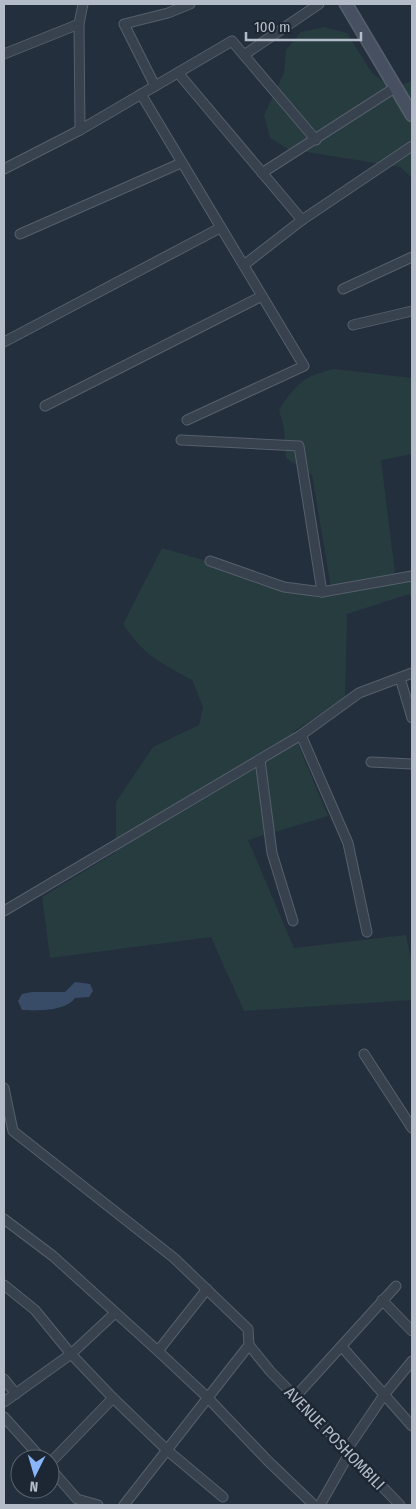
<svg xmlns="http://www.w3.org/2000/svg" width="416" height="1509" viewBox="0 0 416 1509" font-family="'Fira Sans Condensed',sans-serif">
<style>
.green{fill:#263c3f}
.water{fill:#394c67}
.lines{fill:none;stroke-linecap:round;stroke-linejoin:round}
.street-casing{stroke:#565f6c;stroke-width:11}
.secondary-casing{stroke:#565f6c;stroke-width:15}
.street{stroke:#38414e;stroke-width:9}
.secondary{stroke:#465061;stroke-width:12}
.labels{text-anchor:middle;stroke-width:5;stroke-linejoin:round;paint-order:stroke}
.street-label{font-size:16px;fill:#b4bcc9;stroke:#1d2633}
</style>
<rect width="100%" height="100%" fill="#242f3e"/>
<!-- green -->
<g class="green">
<polygon points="324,27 347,33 372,73 392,88 412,81 412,178 400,167 288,149 270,138 264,115 284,73 286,50 301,32"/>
<path d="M334 369 412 378V454L381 460 395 573 412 570V598L409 594 347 614 345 697 293 732 328 816 248 840 294 948 406 935 412 963V1000L244 1011 211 937 50 958 42 897 116 852V802L153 747 199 725 203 707 192 680C161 663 143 655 123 624L162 548 283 583 331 588 312 475 286 458 284 429 279 410C296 384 303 376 334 369Z"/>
</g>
<!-- water -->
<path class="water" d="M75 982 90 984 93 991 89 997 75 998C66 1011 37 1011 22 1010L18 1001 22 994 32 992H65Z"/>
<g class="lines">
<defs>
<g id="street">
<polyline points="4,54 79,24"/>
<polyline points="244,55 319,4"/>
<polyline points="179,74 302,220"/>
<polyline points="155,86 124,24 168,13 190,4"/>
<polyline points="141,94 304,366 187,420"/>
<polyline points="80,130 79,24 83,4"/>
<polyline points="4,169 80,130 232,41 316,140"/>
<polyline points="262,173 396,87"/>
<polyline points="20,234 181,163"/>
<polyline points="244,265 302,220 412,146"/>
<polyline points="343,289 412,257"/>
<polyline points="353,325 412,311"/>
<polyline points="4,342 220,228"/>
<polyline points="45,406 262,296"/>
<polyline points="181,440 299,446 322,592"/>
<polyline points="210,561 284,587 322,592 412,576"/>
<polyline points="400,678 412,718"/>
<polyline points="301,735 348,843 367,932"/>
<polyline points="260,760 272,853 293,921"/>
<polyline points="371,762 412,764"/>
<polyline points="4,911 301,735 359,693 412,673"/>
<polyline points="364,1054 412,1128"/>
<polyline points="4,1088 13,1131 174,1258 248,1329 249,1345 270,1371 400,1505"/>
<polyline points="4,1219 53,1256 158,1351 207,1397 268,1461 314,1505"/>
<polyline points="4,1285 35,1310 71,1354 113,1398 168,1451 223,1497"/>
<polyline points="382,1300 412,1331"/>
<polyline points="342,1347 412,1426"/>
<polyline points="158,1351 207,1289"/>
<polyline points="4,1379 16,1394"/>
<polyline points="296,1396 396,1286"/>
<polyline points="4,1402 71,1354 115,1313"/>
<polyline points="4,1417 42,1459"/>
<polyline points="346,1451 384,1395 412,1361"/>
<polyline points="50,1463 113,1398"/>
<polyline points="50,1468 77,1499 98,1505"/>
<polyline points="124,1505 249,1345"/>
<polyline points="320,1505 349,1454"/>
</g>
<polyline id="secondary" points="346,4 412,115"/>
</defs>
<!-- street casing -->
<use href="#street" class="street-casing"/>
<!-- secondary casing -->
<use href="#secondary" class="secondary-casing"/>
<!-- street -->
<use href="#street" class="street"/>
<!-- secondary -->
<use href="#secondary" class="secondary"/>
</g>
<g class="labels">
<!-- street labels -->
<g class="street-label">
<text transform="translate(335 1438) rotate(46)" y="6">AVENUE POSHOMBILI</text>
</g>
</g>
<!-- border -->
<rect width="416" height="1509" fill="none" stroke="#b4bcc9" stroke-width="10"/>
<!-- north arrow -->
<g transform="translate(35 1474) rotate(185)"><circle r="24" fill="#1d2633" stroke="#59626f"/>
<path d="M0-4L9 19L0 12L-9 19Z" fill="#8ab4f8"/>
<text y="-8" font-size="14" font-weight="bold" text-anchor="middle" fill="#b4bcc9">N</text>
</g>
<!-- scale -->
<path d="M246 32v8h115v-8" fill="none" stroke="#b4bcc9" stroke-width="2.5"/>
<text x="254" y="32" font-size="15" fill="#b4bcc9" stroke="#1d2633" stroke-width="4" paint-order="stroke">100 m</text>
</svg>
